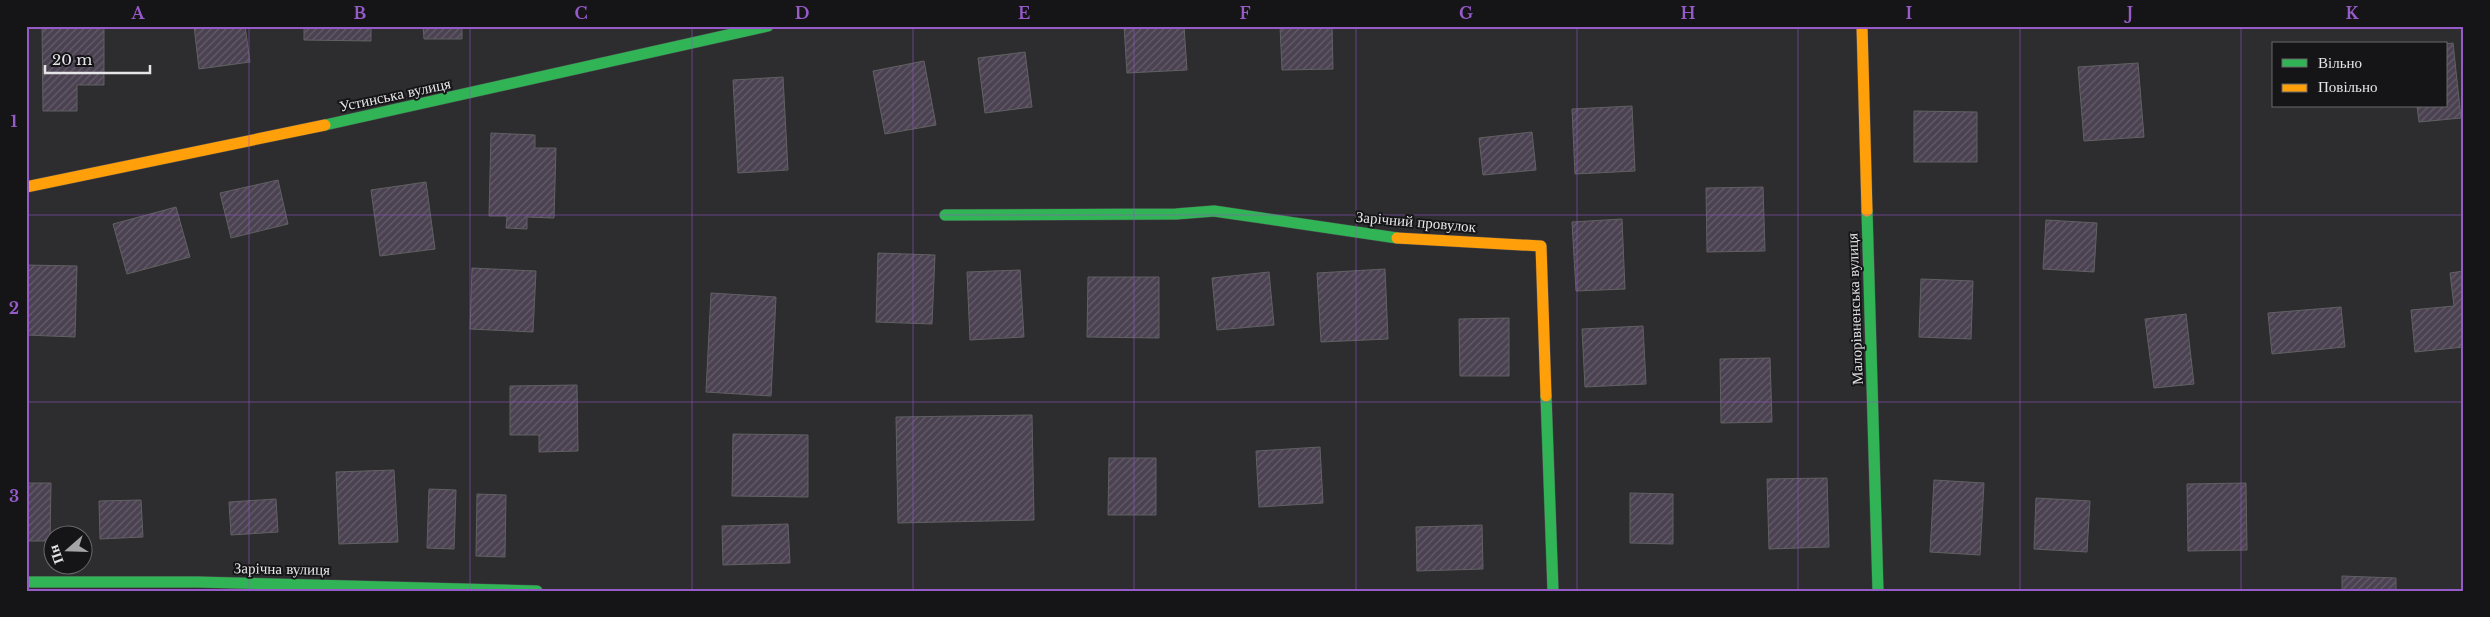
<svg xmlns="http://www.w3.org/2000/svg" width="2490" height="617" viewBox="0 0 2490 617" font-family="'Libre Baskerville',serif">
<style>
.building{fill:url(#building-hatch);stroke:#616163}
.lines{fill:none;stroke-linecap:round;stroke-linejoin:round}
.fast-casing{stroke:#4b4b4e;stroke-width:12}
.slow-casing{stroke:#4b4b4e;stroke-width:12}
.fast{stroke:#30b455;stroke-width:11}
.slow{stroke:#ff9f0a;stroke-width:11}
.grid{fill:none;stroke:#965ac9;stroke-width:1;stroke-opacity:0.55}
.labels{text-anchor:middle;stroke-width:4;stroke-linejoin:round;paint-order:stroke}
.street-label{font-size:15px;fill:#e5e5e8;stroke:#151417}
.neatline{fill:none;stroke:#965ac9;stroke-width:2}
.grid-label{font-size:16px;text-anchor:middle;font-weight:bold;fill:#965ac9}
</style>
<defs>
<pattern id="building-hatch" width="6" height="6" patternUnits="userSpaceOnUse" patternTransform="scale(1.25)"><rect width="6" height="6" fill="#4b4251"/><path d="M-1 1l2-2M0 6l6-6M5 7l2-2" fill="none" stroke="#655d6a"/></pattern>
</defs>
<rect width="100%" height="100%" fill="#2d2d30"/>
<!-- building -->
<g class="building">
<polygon points="42,26 104,26 104,85 77,85 77,111 43,111"/>
<polygon points="194,26 245,26 250,62 199,69"/>
<polygon points="304,26 371,26 371,41 304,40"/>
<polygon points="423,26 462,26 462,39 424,39"/>
<polygon points="1124,26 1184,26 1187,70 1127,73"/>
<polygon points="1280,26 1332,26 1333,69 1282,70"/>
<polygon points="2453,43 2461,118 2419,122 2417,106 2446,106 2445,44"/>
<polygon points="1025,52 1032,107 985,113 978,58"/>
<polygon points="924,61 936,125 885,134 873,71"/>
<polygon points="2138,63 2144,137 2084,141 2078,67"/>
<polygon points="783,77 788,170 738,173 733,80"/>
<polygon points="1632,106 1635,171 1575,174 1572,109"/>
<polygon points="1914,111 1977,112 1977,162 1914,162"/>
<polygon points="1532,132 1536,170 1483,175 1479,138"/>
<polygon points="491,133 535,135 535,148 556,148 554,218 527,217 527,229 506,228 507,216 489,216"/>
<polygon points="278,180 288,224 231,238 220,193"/>
<polygon points="426,182 435,249 380,256 371,190"/>
<polygon points="1763,187 1765,251 1707,252 1706,188"/>
<polygon points="176,207 190,257 127,274 113,224"/>
<polygon points="1622,219 1625,289 1576,291 1572,222"/>
<polygon points="2046,220 2097,223 2094,272 2043,269"/>
<polygon points="878,253 935,255 932,324 876,322"/>
<polygon points="26,265 77,266 75,337 26,335"/>
<polygon points="472,268 536,271 533,332 470,329"/>
<polygon points="1385,269 1388,339 1321,342 1317,273"/>
<polygon points="1020,270 1024,337 970,340 967,272"/>
<polygon points="2464,271 2464,347 2415,352 2411,310 2454,306 2450,273"/>
<polygon points="1269,272 1274,325 1217,330 1212,278"/>
<polygon points="1088,277 1159,277 1159,338 1087,337"/>
<polygon points="1921,279 1973,281 1971,339 1919,337"/>
<polygon points="711,293 776,297 771,396 706,392"/>
<polygon points="2341,307 2345,347 2272,354 2268,313"/>
<polygon points="2186,314 2194,384 2154,388 2145,319"/>
<polygon points="1509,318 1509,376 1460,376 1459,319"/>
<polygon points="1643,326 1646,384 1585,387 1582,329"/>
<polygon points="1770,358 1772,422 1721,423 1720,359"/>
<polygon points="577,385 578,451 539,452 539,435 510,435 510,386"/>
<polygon points="1032,415 1034,520 898,523 896,417"/>
<polygon points="733,434 808,435 808,497 732,496"/>
<polygon points="1320,447 1323,503 1259,507 1256,451"/>
<polygon points="1109,458 1156,458 1156,515 1108,515"/>
<polygon points="394,470 398,542 339,544 336,472"/>
<polygon points="1827,478 1829,547 1769,549 1767,479"/>
<polygon points="1934,480 1984,483 1980,555 1930,552"/>
<polygon points="26,483 51,483 50,541 26,541"/>
<polygon points="2246,483 2247,550 2188,551 2187,484"/>
<polygon points="429,489 456,490 454,549 427,548"/>
<polygon points="1630,493 1673,494 1673,544 1630,543"/>
<polygon points="477,494 506,495 505,557 476,556"/>
<polygon points="2036,498 2090,501 2087,552 2034,549"/>
<polygon points="276,499 278,532 231,535 229,502"/>
<polygon points="141,500 143,537 100,539 99,501"/>
<polygon points="788,524 790,563 723,565 722,526"/>
<polygon points="1482,525 1483,569 1417,571 1416,527"/>
<polygon points="2342,576 2396,578 2396,591 2342,591"/>
</g>
<g class="lines">
<defs>
<g id="fast">
<polyline points="325,125 768,26"/>
<polyline points="1867,211 1878,591"/>
<polyline points="945,215 1176,214 1214,211 1397,238"/>
<polyline points="1546,396 1553,591"/>
<polyline points="26,582 197,582 537,591"/>
</g>
<g id="slow">
<polyline points="1862,26 1867,211"/>
<polyline points="26,187 325,125"/>
<polyline points="1397,238 1541,246 1546,396"/>
</g>
</defs>
<!-- fast casing -->
<use href="#fast" class="fast-casing"/>
<!-- slow casing -->
<use href="#slow" class="slow-casing"/>
<!-- fast -->
<use href="#fast" class="fast"/>
<!-- slow -->
<use href="#slow" class="slow"/>
</g>
<!-- grid -->
<path class="grid" d="M249 26V591M470 26V591M692 26V591M913 26V591M1134 26V591M1356 26V591M1577 26V591M1798 26V591M2020 26V591M2241 26V591M26 215H2464M26 402H2464"/>
<g class="labels">
<!-- street labels -->
<g class="street-label">
<text transform="translate(395 95) rotate(-12)" y="5">Устинська вулиця</text>
<text transform="translate(1416 222) rotate(5)" y="5">Зарічний провулок</text>
<text transform="translate(1855 309) rotate(-92)" y="5">Малорівненська вулиця</text>
<text transform="translate(282 569) rotate(1)" y="5">Зарічна вулиця</text>
</g>
</g>
<!-- border -->
<rect width="2490" height="617" fill="none" stroke="#151417" stroke-width="55"/>
<!-- legend -->
<rect x="2272" y="42" width="175" height="65" fill="#151417" stroke="#68686b"/>
<rect x="2282" y="59" width="25" height="8" fill="#30b455" stroke="#68686b"/>
<text x="2318" y="68" font-size="15" fill="#e5e5e8">Вільно</text>
<rect x="2282" y="84" width="25" height="8" fill="#ff9f0a" stroke="#68686b"/>
<text x="2318" y="92" font-size="15" fill="#e5e5e8">Повільно</text>
<!-- north arrow -->
<g transform="translate(68 550) rotate(250)"><circle r="24" fill="#151417" stroke="#68686b"/>
<path d="M0-4L9 19L0 12L-9 19Z" fill="#a5a5a8"/>
<text y="-8" font-size="14" font-weight="bold" text-anchor="middle" fill="#e5e5e8">Пн</text>
</g>
<!-- scale -->
<path d="M45 65v8h105v-8" fill="none" stroke="#e5e5e8" stroke-width="2.5"/>
<text x="52" y="65" font-size="15" fill="#e5e5e8" stroke="#151417" stroke-width="4" paint-order="stroke">20 m</text>
<rect x="28" y="28" width="2434" height="562" class="neatline"/>
<g class="grid-label">
<text x="138" y="19">A</text>
<text x="360" y="19">B</text>
<text x="581" y="19">C</text>
<text x="802" y="19">D</text>
<text x="1024" y="19">E</text>
<text x="1245" y="19">F</text>
<text x="1466" y="19">G</text>
<text x="1688" y="19">H</text>
<text x="1909" y="19">I</text>
<text x="2130" y="19">J</text>
<text x="2352" y="19">K</text>
<text x="14" y="127">1</text>
<text x="14" y="314">2</text>
<text x="14" y="502">3</text>
</g>
</svg>
